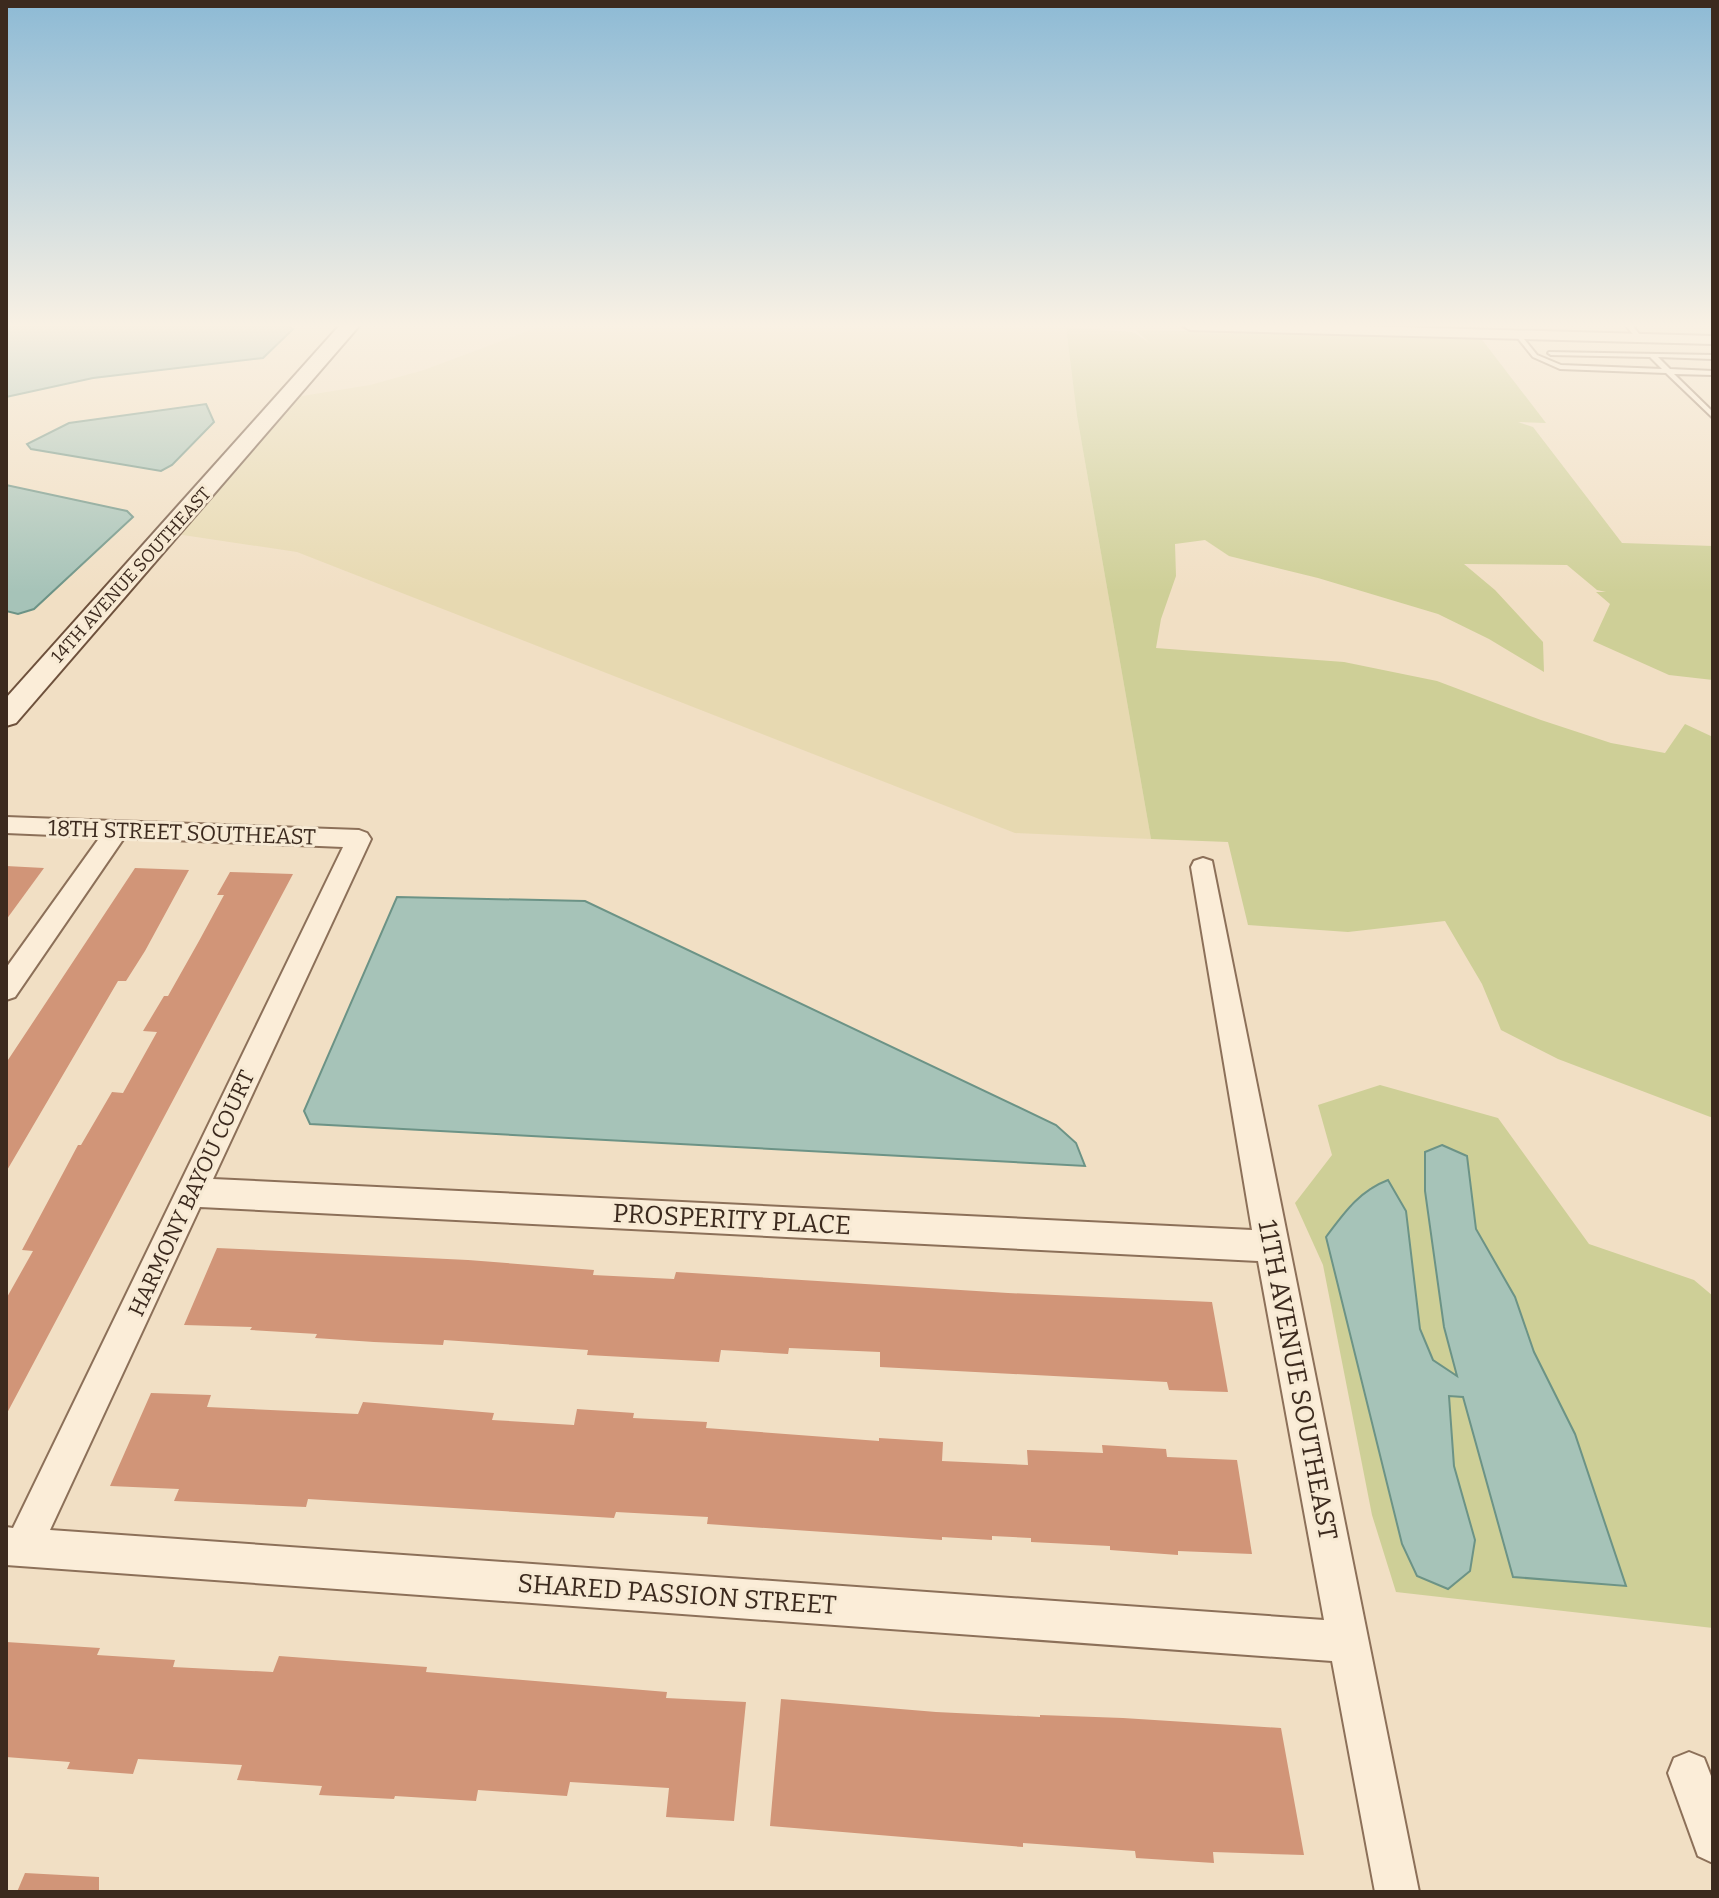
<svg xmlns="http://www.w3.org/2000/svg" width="1719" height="1898" viewBox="0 0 1719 1898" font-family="Bitter,serif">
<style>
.farmland{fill:#e7d9b1}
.green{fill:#cecf97;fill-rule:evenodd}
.water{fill:#a6c3b8;stroke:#6c9386;stroke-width:2}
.building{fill:#d19578}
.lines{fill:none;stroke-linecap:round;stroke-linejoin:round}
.lane-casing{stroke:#8c7059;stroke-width:4}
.street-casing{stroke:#8c7059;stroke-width:4}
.secondary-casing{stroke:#6e513c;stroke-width:4}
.lane{fill:#fbedd8;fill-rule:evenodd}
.street{fill:#fbedd8;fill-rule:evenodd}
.secondary{fill:#fbedd8;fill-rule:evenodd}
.labels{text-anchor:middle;stroke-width:6;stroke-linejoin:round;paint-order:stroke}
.far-street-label{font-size:18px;fill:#3c2a1e;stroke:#f7ead4}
.street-label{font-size:22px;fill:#3c2a1e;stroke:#f7ead4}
.near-street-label{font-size:26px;fill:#3c2a1e;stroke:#f7ead4}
</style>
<rect width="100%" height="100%" fill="#f1dfc4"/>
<!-- farmland -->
<polygon class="farmland" points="541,326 1066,327 1077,416 1151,839 1015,833 297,552 176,534 296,397 370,385 424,370"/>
<!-- green -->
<g class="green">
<polygon points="1066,327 1133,332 1150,343 1135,330 1480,337 1546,423 1518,422 1533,427 1622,543 1713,546 1713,680 1669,675 1593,641 1610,604 1596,592 1606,592 1597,590 1567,565 1464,564 1495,590 1543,642 1544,672 1489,639 1438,614 1318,578 1229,556 1205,540 1175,544 1176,576 1161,619 1156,648 1344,662 1437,681 1541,720 1611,743 1665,753 1685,724 1713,737 1713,1118 1558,1059 1501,1030 1482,984 1445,921 1348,932 1248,925 1228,842 1151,839 1077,416"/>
<path d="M1380 1085 1498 1118 1589 1244 1694 1280 1713 1296V1628L1396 1592 1372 1515 1323 1265 1295 1203 1332 1155 1318 1105ZM1467 1156 1476 1229 1515 1297 1534 1352 1513 1577 1463 1397 1449 1396 1454 1466 1475 1540 1417 1576 1402 1544 1326 1237 1351 1204 1371 1187 1406 1211 1420 1329 1433 1360 1458 1377 1444 1327 1425 1191Z"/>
</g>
<!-- water -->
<g class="water">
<polygon points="10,326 289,326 293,329 263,358 93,378 6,397 6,343"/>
<polygon points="206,404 214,422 172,465 161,471 31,449 27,444 69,423"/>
<polygon points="6,485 127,511 133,517 34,609 18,614 6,611"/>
<polygon points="397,897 585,901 1056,1125 1076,1143 1085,1166 310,1124 304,1111"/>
<path d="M1442 1145 1467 1156 1476 1229 1515 1297 1534 1352 1575 1434 1626 1586 1513 1577 1463 1397 1449 1396 1454 1466 1475 1540 1470 1571 1448 1589 1417 1576 1402 1544 1326 1237C1344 1213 1359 1191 1388 1180L1406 1211 1420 1329 1433 1360 1457 1376 1444 1327 1425 1191V1152Z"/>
</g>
<!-- building -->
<g class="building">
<polygon points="6,866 44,868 6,920"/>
<polygon points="135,868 189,870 145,951 126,981 118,981 6,1172 6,1063"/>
<polygon points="230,872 293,874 6,1415 6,1299 33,1251 22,1250 78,1145 81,1145 112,1092 123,1093 157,1032 143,1031 164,996 168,996 199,941 224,895 217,895"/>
<polygon points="217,1248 468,1260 594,1270 593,1275 674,1279 676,1272 1008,1293 1212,1302 1228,1392 1169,1390 1167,1382 880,1367 880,1352 789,1348 788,1354 721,1350 719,1362 587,1355 588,1350 444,1340 443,1345 374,1342 315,1338 317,1334 250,1330 252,1327 184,1325"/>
<polygon points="151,1393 211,1395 207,1407 358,1414 363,1402 494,1413 492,1420 574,1425 577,1409 634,1413 633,1418 707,1422 706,1428 879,1441 879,1438 943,1442 942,1461 1028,1465 1027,1450 1103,1453 1102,1445 1166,1449 1167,1457 1237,1460 1252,1554 1178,1551 1178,1555 1110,1550 1110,1546 1031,1542 1031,1538 992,1536 992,1540 942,1537 942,1540 707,1524 708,1517 616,1512 614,1518 308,1499 306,1507 174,1501 179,1489 110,1486"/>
<polygon points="6,1642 100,1648 97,1655 175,1660 173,1667 273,1672 279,1656 427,1667 426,1672 667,1692 666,1698 746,1702 734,1821 666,1817 669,1788 570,1782 567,1796 478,1790 476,1801 395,1796 394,1799 319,1795 322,1786 237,1780 242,1765 138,1759 133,1774 67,1769 70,1762 6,1757"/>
<polygon points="781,1699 936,1712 1040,1717 1040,1715 1123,1718 1281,1728 1304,1855 1213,1852 1214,1863 1136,1858 1135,1851 1023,1843 1023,1847 770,1826"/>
<polygon points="25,1873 99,1877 99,1892 17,1892"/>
</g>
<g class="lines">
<defs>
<g id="lane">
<polygon points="1626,326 1633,326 1642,338 1641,339 1637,339"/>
<polygon points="1516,334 1520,334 1537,355 1561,365 1662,369 1650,357 1551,355 1548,353 1549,352 1713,355 1713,359 1658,357 1670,369 1713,371 1713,375 1674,374 1713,412 1713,418 1666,373 1560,369 1533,357 1516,336"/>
</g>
<g id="street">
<polygon points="1183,326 1362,326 1713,336 1713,344 1190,330"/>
<path d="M6 817 359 830 367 833 371 839 213 1179 1252 1230 1191 867 1194 861 1203 858 1212 861 1419 1892H1375L1332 1661 6 1565V1527L13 1528 343 847 124 838 15 997 6 1000V968L100 837 6 833ZM200 1207 1258 1261 1324 1620 50 1530Z"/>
<polygon points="1689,1752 1704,1758 1713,1781 1713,1863 1698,1856 1668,1773 1674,1758"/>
</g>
<polygon id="secondary" points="339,326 359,326 16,723 6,726 6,698"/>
</defs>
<!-- lane casing -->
<use href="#lane" class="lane-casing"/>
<!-- street casing -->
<use href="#street" class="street-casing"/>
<!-- secondary casing -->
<use href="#secondary" class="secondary-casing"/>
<!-- lane -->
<use href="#lane" class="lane"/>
<!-- street -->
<use href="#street" class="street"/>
<!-- secondary -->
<use href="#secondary" class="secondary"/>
</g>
<!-- sky -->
<linearGradient id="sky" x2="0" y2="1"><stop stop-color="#8dbad5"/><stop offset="0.55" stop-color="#f9f1e4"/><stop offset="1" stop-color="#f9f1e4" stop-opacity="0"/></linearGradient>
<rect width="1719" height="592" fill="url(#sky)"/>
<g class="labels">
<!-- far-street labels -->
<g class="far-street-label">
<text transform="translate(131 575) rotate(-48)" y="6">14TH AVENUE SOUTHEAST</text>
</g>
<!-- street labels -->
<g class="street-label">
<text transform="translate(182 832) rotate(2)" y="8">18TH STREET SOUTHEAST</text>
<text transform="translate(191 1193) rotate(-65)" y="8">HARMONY BAYOU COURT</text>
</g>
<!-- near-street labels -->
<g class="near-street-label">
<text transform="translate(732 1219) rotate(3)" y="9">PROSPERITY PLACE</text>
<text transform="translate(1298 1380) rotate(79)" y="9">11TH AVENUE SOUTHEAST</text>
<text transform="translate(677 1594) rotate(4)" y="9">SHARED PASSION STREET</text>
</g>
</g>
<!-- border -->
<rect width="1719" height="1898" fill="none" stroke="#3c2a1e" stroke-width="16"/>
</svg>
